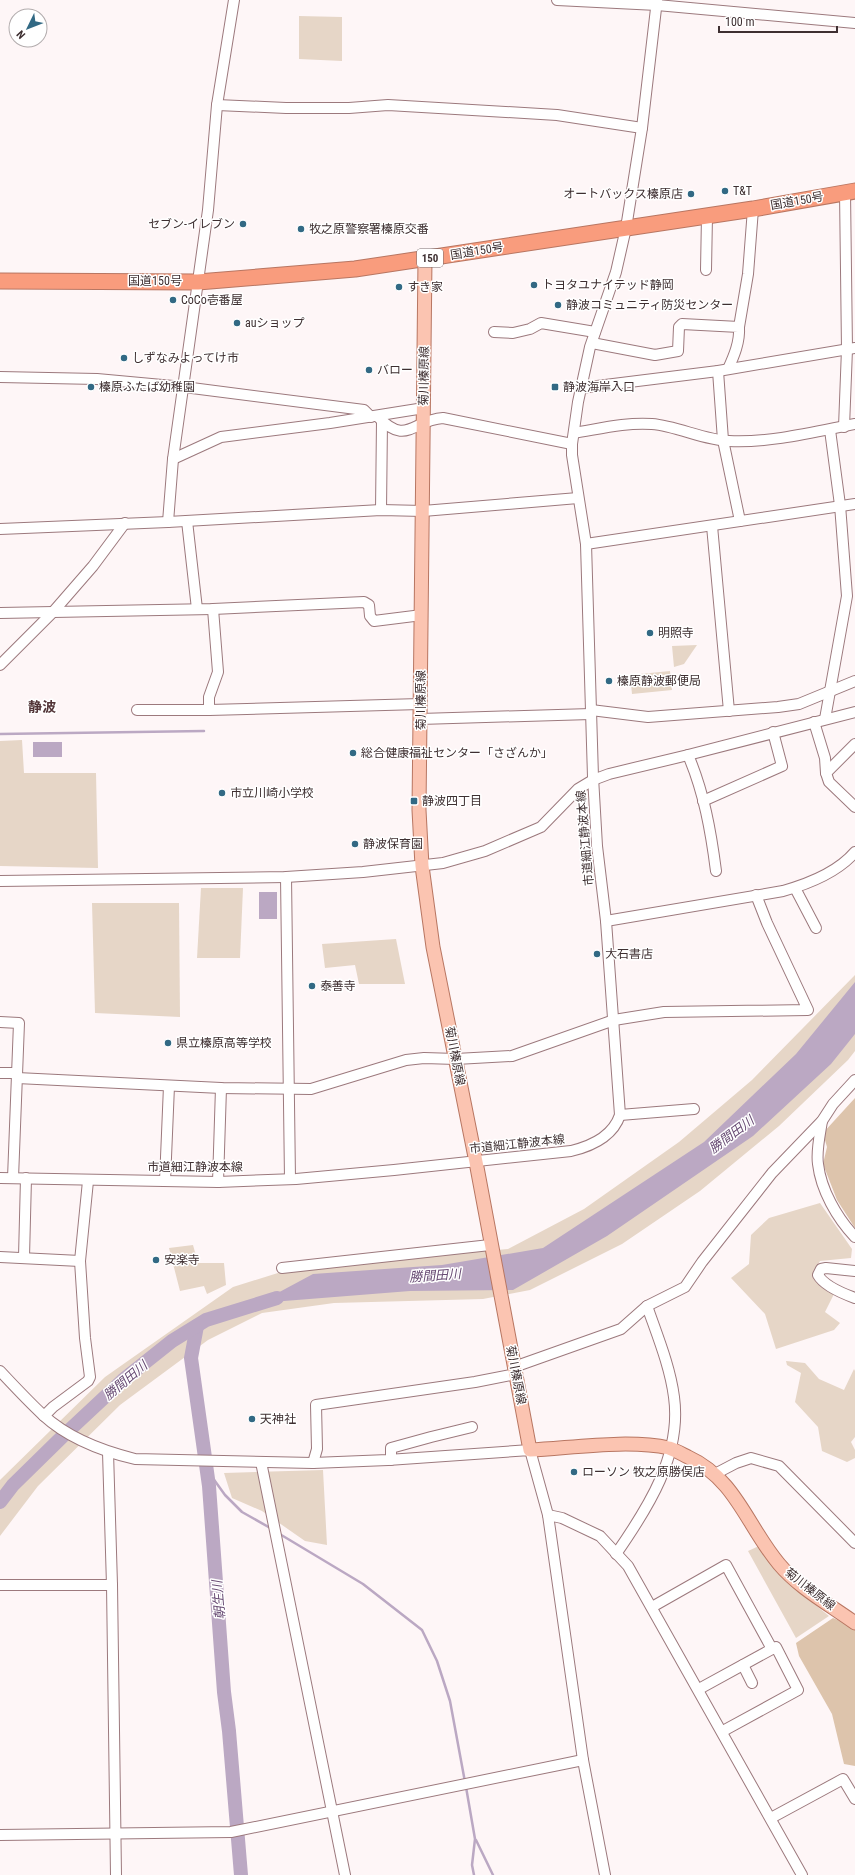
<svg xmlns="http://www.w3.org/2000/svg" width="855" height="1875" viewBox="0 0 855 1875" font-family="'Roboto Condensed','Noto Sans JP',sans-serif">
<style>
.green{fill:#e6d6c7}
.forest{fill:#ddc4ac}
.water{fill:#bba8c3}
.lines{fill:none;stroke-linecap:round;stroke-linejoin:round}
.stream{stroke:#bba8c3;stroke-width:2.5}
.river{stroke:#bba8c3;stroke-width:14}
.minor-casing{stroke:#9c797d;stroke-width:12}
.major-casing{stroke:#b87662;stroke-width:15}
.highway-casing{stroke:#b87662;stroke-width:17}
.minor{stroke:#fff;stroke-width:10}
.major{stroke:#fbc4b1;stroke-width:13}
.highway{stroke:#f99c7d;stroke-width:15}
.poi-dot{fill:#326984;stroke:#fff;stroke-width:1.5}
.labels{text-anchor:middle;stroke-width:3;stroke-linejoin:round;paint-order:stroke}
.shield{fill:#fff;stroke:#786d6f;stroke-width:1}
.shield-label{font-size:11px;font-weight:bold;fill:#3e2f31}
.poi-label{font-size:12px;fill:#3e2f31;stroke:#fff;text-anchor:start}
.street-label{font-size:12px;fill:#3e2f31;stroke:#fff}
.water-label{font-size:13px;font-style:italic;fill:#674a73;stroke:#fff}
.quarter-label{font-size:14px;font-weight:bold;fill:#523437;stroke:#fff}
</style>
<rect width="100%" height="100%" fill="#fef6f7"/>
<!-- green -->
<g class="green">
<polygon points="299,16 342,17 342,61 299,59"/>
<polygon points="697,645 684,664 674,667 672,646"/>
<polygon points="670,671 672,690 632,694 630,675"/>
<polygon points="22,740 24,773 96,773 98,868 0,866 0,741"/>
<polygon points="201,888 243,888 240,958 197,958"/>
<polygon points="92,903 179,903 180,1017 95,1013"/>
<polygon points="396,939 405,984 359,984 355,965 325,968 322,944"/>
<polygon points="855,975 855,1051 848,1060 779,1126 700,1191 622,1244 530,1290 483,1299 334,1303 262,1313 208,1340 120,1405 38,1486 0,1536 0,1480 105,1377 233,1287 297,1267 508,1249 584,1209 679,1142 752,1080"/>
<polygon points="820,1203 852,1249 851,1258 820,1261 812,1276 834,1294 825,1312 840,1323 834,1330 776,1349 765,1314 731,1278 749,1264 751,1235 769,1218"/>
<polygon points="193,1245 198,1263 224,1263 226,1285 207,1294 204,1286 180,1291 169,1248"/>
<polygon points="786,1361 805,1363 819,1379 844,1390 854,1369 855,1371 855,1437 851,1442 855,1450 855,1458 847,1462 822,1451 818,1427 795,1402 801,1373 787,1365"/>
<polygon points="323,1470 327,1545 305,1541 262,1511 232,1498 224,1473"/>
<polygon points="759,1546 787,1582 829,1616 796,1638 748,1551"/>
</g>
<!-- forest -->
<g class="forest">
<polygon points="855,1098 855,1228 837,1200 823,1164 827,1147 823,1133"/>
<polygon points="833,1618 855,1627 855,1766 844,1764 832,1714 799,1656 796,1643"/>
</g>
<!-- water -->
<g class="water">
<rect x="33" y="742" width="29" height="15"/>
<rect x="259" y="892" width="18" height="27"/>
<polygon points="855,982 855,1034 831,1064 753,1136 607,1236 513,1290 410,1291 259,1303 313,1274 442,1265 543,1248 704,1142 796,1054"/>
</g>
<g class="lines">
<!-- stream -->
<g class="stream">
<polyline points="0,734 204,731"/>
<polyline points="207,1470 225,1495 242,1512 272,1529"/>
<polyline points="278,1533 363,1584 422,1630 437,1661 450,1701 465,1782"/>
<polyline points="466,1787 475,1839 472,1865 474,1875"/>
<polyline points="476,1840 493,1875"/>
</g>
<!-- river -->
<g class="river">
<polyline points="197,1326 191,1358 209,1486 224,1692 229,1731 241,1875"/>
<polyline points="0,1502 13,1485 63,1436 123,1380 172,1341 206,1320 277,1298"/>
</g>
<defs>
<g id="minor">
<polyline points="557,0 657,5 855,23"/>
<polyline points="217,105 286,108 349,108 388,105 557,115 642,128"/>
<polyline points="706,270 707,216"/>
<polyline points="739,327 748,274 753,209"/>
<polyline points="494,332 513,333 530,329 541,323 595,332"/>
<path d="M592 343 655 355 678 351 679 327 682 324 739 327C740 342 734 356 728 369"/>
<polyline points="718,371 723,440 740,521"/>
<polyline points="0,377 97,379 184,387 364,410 371,417"/>
<polyline points="581,388 718,371 855,348"/>
<path d="M377 416C407 447 412 420 443 418L572 444"/>
<polyline points="844,427 847,349 845,192"/>
<path d="M574 433C599 429 626 422 652 424 677 426 704 440 729 441 771 443 814 432 855 424"/>
<polyline points="173,459 221,437 330,423 424,408"/>
<polyline points="381,510 382,421"/>
<polyline points="187,521 197,609"/>
<polyline points="168,522 173,459 208,210 217,105 234,0"/>
<polyline points="712,526 729,711"/>
<polyline points="0,529 168,522 381,510 423,511 578,498"/>
<polyline points="586,544 855,504"/>
<polyline points="0,613 213,609 364,602 369,605 370,616 374,621 422,615"/>
<polyline points="0,665 53,612 93,566 125,523"/>
<polyline points="137,710 209,710 420,704"/>
<polyline points="209,710 209,697 218,672 213,609"/>
<polyline points="591,710 648,717 778,707 799,704 855,681"/>
<polyline points="420,719 591,714"/>
<polyline points="825,719 847,596 840,505 830,430"/>
<polyline points="814,722 825,758 826,773 829,782 855,807"/>
<path d="M688 755C704 792 711 832 716 871"/>
<polyline points="826,773 855,744"/>
<polyline points="703,801 782,766 773,732"/>
<polyline points="286,877 290,1179"/>
<polyline points="0,881 286,877 363,872 443,863 485,851 541,827 578,789 593,780 609,774 688,755 855,712"/>
<polyline points="795,888 816,928"/>
<path d="M606 921 783 891C808 884 838 872 855 852"/>
<polyline points="0,1022 19,1023 13,1178"/>
<polyline points="0,1073 17,1073"/>
<polyline points="17,1078 221,1088 311,1089 406,1060 424,1058 456,1059 512,1056 614,1020 664,1012 808,1010 767,923 756,895"/>
<polyline points="620,1115 694,1109"/>
<path d="M822 1121C820 1134 816 1151 818 1164 821 1190 837 1218 855 1237"/>
<path d="M0 1178 218 1182 296 1179 394 1170 571 1151C592 1146 613 1136 620 1115L606 921 597 846 593 777 586 544 572 455V444L578 402 590 347 616 272 626 228 642 128 657 0"/>
<polyline points="165,1181 169,1086"/>
<polyline points="218,1182 221,1088"/>
<polyline points="0,1257 80,1261"/>
<polyline points="24,1257 26,1178"/>
<polyline points="282,1268 490,1245"/>
<path d="M855 1271 826 1268 821 1269 818 1275C824 1286 844 1294 855 1298"/>
<polyline points="514,1367 621,1329 647,1306 685,1287 702,1262 772,1173 822,1121 833,1104 855,1080"/>
<path d="M0 1371C14 1386 28 1401 43 1415 69 1439 102 1451 135 1459L313 1463 388 1460 530 1450 548 1515 583 1760 605 1875"/>
<polyline points="44,1416 53,1407 88,1381 90,1377 85,1338 80,1261 88,1181"/>
<polyline points="108,1452 112,1585 116,1875"/>
<polyline points="391,1460 391,1448 431,1437 472,1427"/>
<polyline points="261,1462 345,1875"/>
<polyline points="313,1463 317,1449 316,1405 475,1382 516,1374"/>
<polyline points="715,1474 736,1463 751,1458 779,1466 855,1543"/>
<polyline points="548,1515 562,1518 600,1536 628,1566 802,1875"/>
<path d="M616 1554C648 1508 682 1455 674 1397 670 1366 657 1335 647 1306"/>
<polyline points="0,1585 112,1585"/>
<polyline points="652,1607 726,1565 772,1649 699,1689"/>
<polyline points="743,1665 752,1683"/>
<polyline points="723,1731 798,1690 776,1647 772,1649"/>
<polyline points="771,1818 843,1779 855,1799"/>
<polyline points="0,1835 231,1832 583,1760"/>
</g>
<path id="major" d="M425 259 419 810 422 866 433 947 476 1162 530 1450C572 1448 628 1439 669 1448 675 1450 682 1454 688 1457 736 1479 747 1526 779 1564 799 1588 830 1605 855 1623"/>
<polyline id="highway" points="0,281 198,282 355,269 753,209 855,191"/>
</defs>
<!-- minor casing -->
<use href="#minor" class="minor-casing"/>
<!-- major casing -->
<use href="#major" class="major-casing"/>
<!-- highway casing -->
<use href="#highway" class="highway-casing"/>
<!-- minor -->
<use href="#minor" class="minor"/>
<!-- major -->
<use href="#major" class="major"/>
<!-- highway -->
<use href="#highway" class="highway"/>
</g>
<!-- markers -->
<g class="poi-dot">
<circle cx="725" cy="191" r="4"/>
<circle cx="691" cy="194" r="4"/>
<circle cx="243" cy="224" r="4"/>
<circle cx="301" cy="229" r="4"/>
<circle cx="534" cy="285" r="4"/>
<circle cx="399" cy="287" r="4"/>
<circle cx="173" cy="300" r="4"/>
<circle cx="558" cy="305" r="4"/>
<circle cx="237" cy="323" r="4"/>
<circle cx="124" cy="358" r="4"/>
<circle cx="369" cy="370" r="4"/>
<circle cx="91" cy="387" r="4"/>
<rect x="551" y="383" width="8" height="8" rx="2"/>
<circle cx="650" cy="633" r="4"/>
<circle cx="609" cy="681" r="4"/>
<circle cx="353" cy="753" r="4"/>
<circle cx="222" cy="793" r="4"/>
<rect x="410" y="797" width="8" height="8" rx="2"/>
<circle cx="355" cy="844" r="4"/>
<circle cx="597" cy="954" r="4"/>
<circle cx="312" cy="986" r="4"/>
<circle cx="168" cy="1043" r="4"/>
<circle cx="156" cy="1260" r="4"/>
<circle cx="252" cy="1419" r="4"/>
<circle cx="574" cy="1472" r="4"/>
</g>
<g class="labels">
<!-- shield labels -->
<rect class="shield" x="417" y="249" width="26" height="18" rx="3"/>
<g class="shield-label">
<text x="430" y="262">150</text>
</g>
<!-- poi labels -->
<g class="poi-label">
<text x="733" y="195">T&amp;T</text>
<text x="683" y="198" text-anchor="end">オートバックス榛原店</text>
<text x="235" y="228" text-anchor="end">セブン-イレブン</text>
<text x="309" y="233">牧之原警察署榛原交番</text>
<text x="542" y="289">トヨタユナイテッド静岡</text>
<text x="407" y="291">すき家</text>
<text x="181" y="304">CoCo壱番屋</text>
<text x="566" y="309">静波コミュニティ防災センター</text>
<text x="245" y="327">auショップ</text>
<text x="132" y="362">しずなみよってけ市</text>
<text x="377" y="374">バロー</text>
<text x="99" y="391">榛原ふたば幼稚園</text>
<text x="563" y="391">静波海岸入口</text>
<text x="658" y="637">明照寺</text>
<text x="617" y="685">榛原静波郵便局</text>
<text x="361" y="757">総合健康福祉センター「さざんか」</text>
<text x="230" y="797">市立川崎小学校</text>
<text x="422" y="805">静波四丁目</text>
<text x="363" y="848">静波保育園</text>
<text x="605" y="958">大石書店</text>
<text x="320" y="990">泰善寺</text>
<text x="176" y="1047">県立榛原高等学校</text>
<text x="164" y="1264">安楽寺</text>
<text x="260" y="1423">天神社</text>
<text x="582" y="1476">ローソン 牧之原勝俣店</text>
</g>
<!-- street labels -->
<g class="street-label">
<text transform="translate(797 201) rotate(-10)" y="4">国道150号</text>
<text transform="translate(477 251) rotate(-9)" y="4">国道150号</text>
<text x="155" y="285">国道150号</text>
<text transform="translate(424 376) rotate(-89)" y="4">菊川榛原線</text>
<text transform="translate(421 700) rotate(-90)" y="4">菊川榛原線</text>
<text transform="translate(585 838) rotate(-95)" y="4">市道細江静波本線</text>
<text transform="translate(455 1056) rotate(79)" y="4">菊川榛原線</text>
<text transform="translate(517 1144) rotate(-6)" y="4">市道細江静波本線</text>
<text x="195" y="1171">市道細江静波本線</text>
<text transform="translate(516 1375) rotate(79)" y="4">菊川榛原線</text>
<text transform="translate(810 1589) rotate(38)" y="4">菊川榛原線</text>
</g>
<!-- water labels -->
<g class="water-label">
<text transform="translate(731 1134) rotate(-37)" y="5">勝間田川</text>
<text transform="translate(435 1275) rotate(-4)" y="5">勝間田川</text>
<text transform="translate(125 1380) rotate(-40)" y="5">勝間田川</text>
<text transform="translate(218 1600) rotate(-95)" y="5">朝生川</text>
</g>
<!-- quarter labels -->
<g class="quarter-label">
<text x="42" y="712">静波</text>
</g>
</g>
<!-- north arrow -->
<g transform="translate(28 28) rotate(227)"><circle r="19" fill="#ffffff" stroke="#b2acad"/>
<path d="M0-3L7 15L0 10L-7 15Z" fill="#326984"/>
<text y="-6" font-size="11" font-weight="bold" text-anchor="middle" fill="#3e2f31">N</text>
</g>
<!-- scale -->
<path d="M719 26v6h118v-6" fill="none" stroke="#3e2f31" stroke-width="2"/>
<text x="725" y="26" font-size="12" fill="#3e2f31" stroke="#ffffff" stroke-width="3" paint-order="stroke">100 m</text>
</svg>
